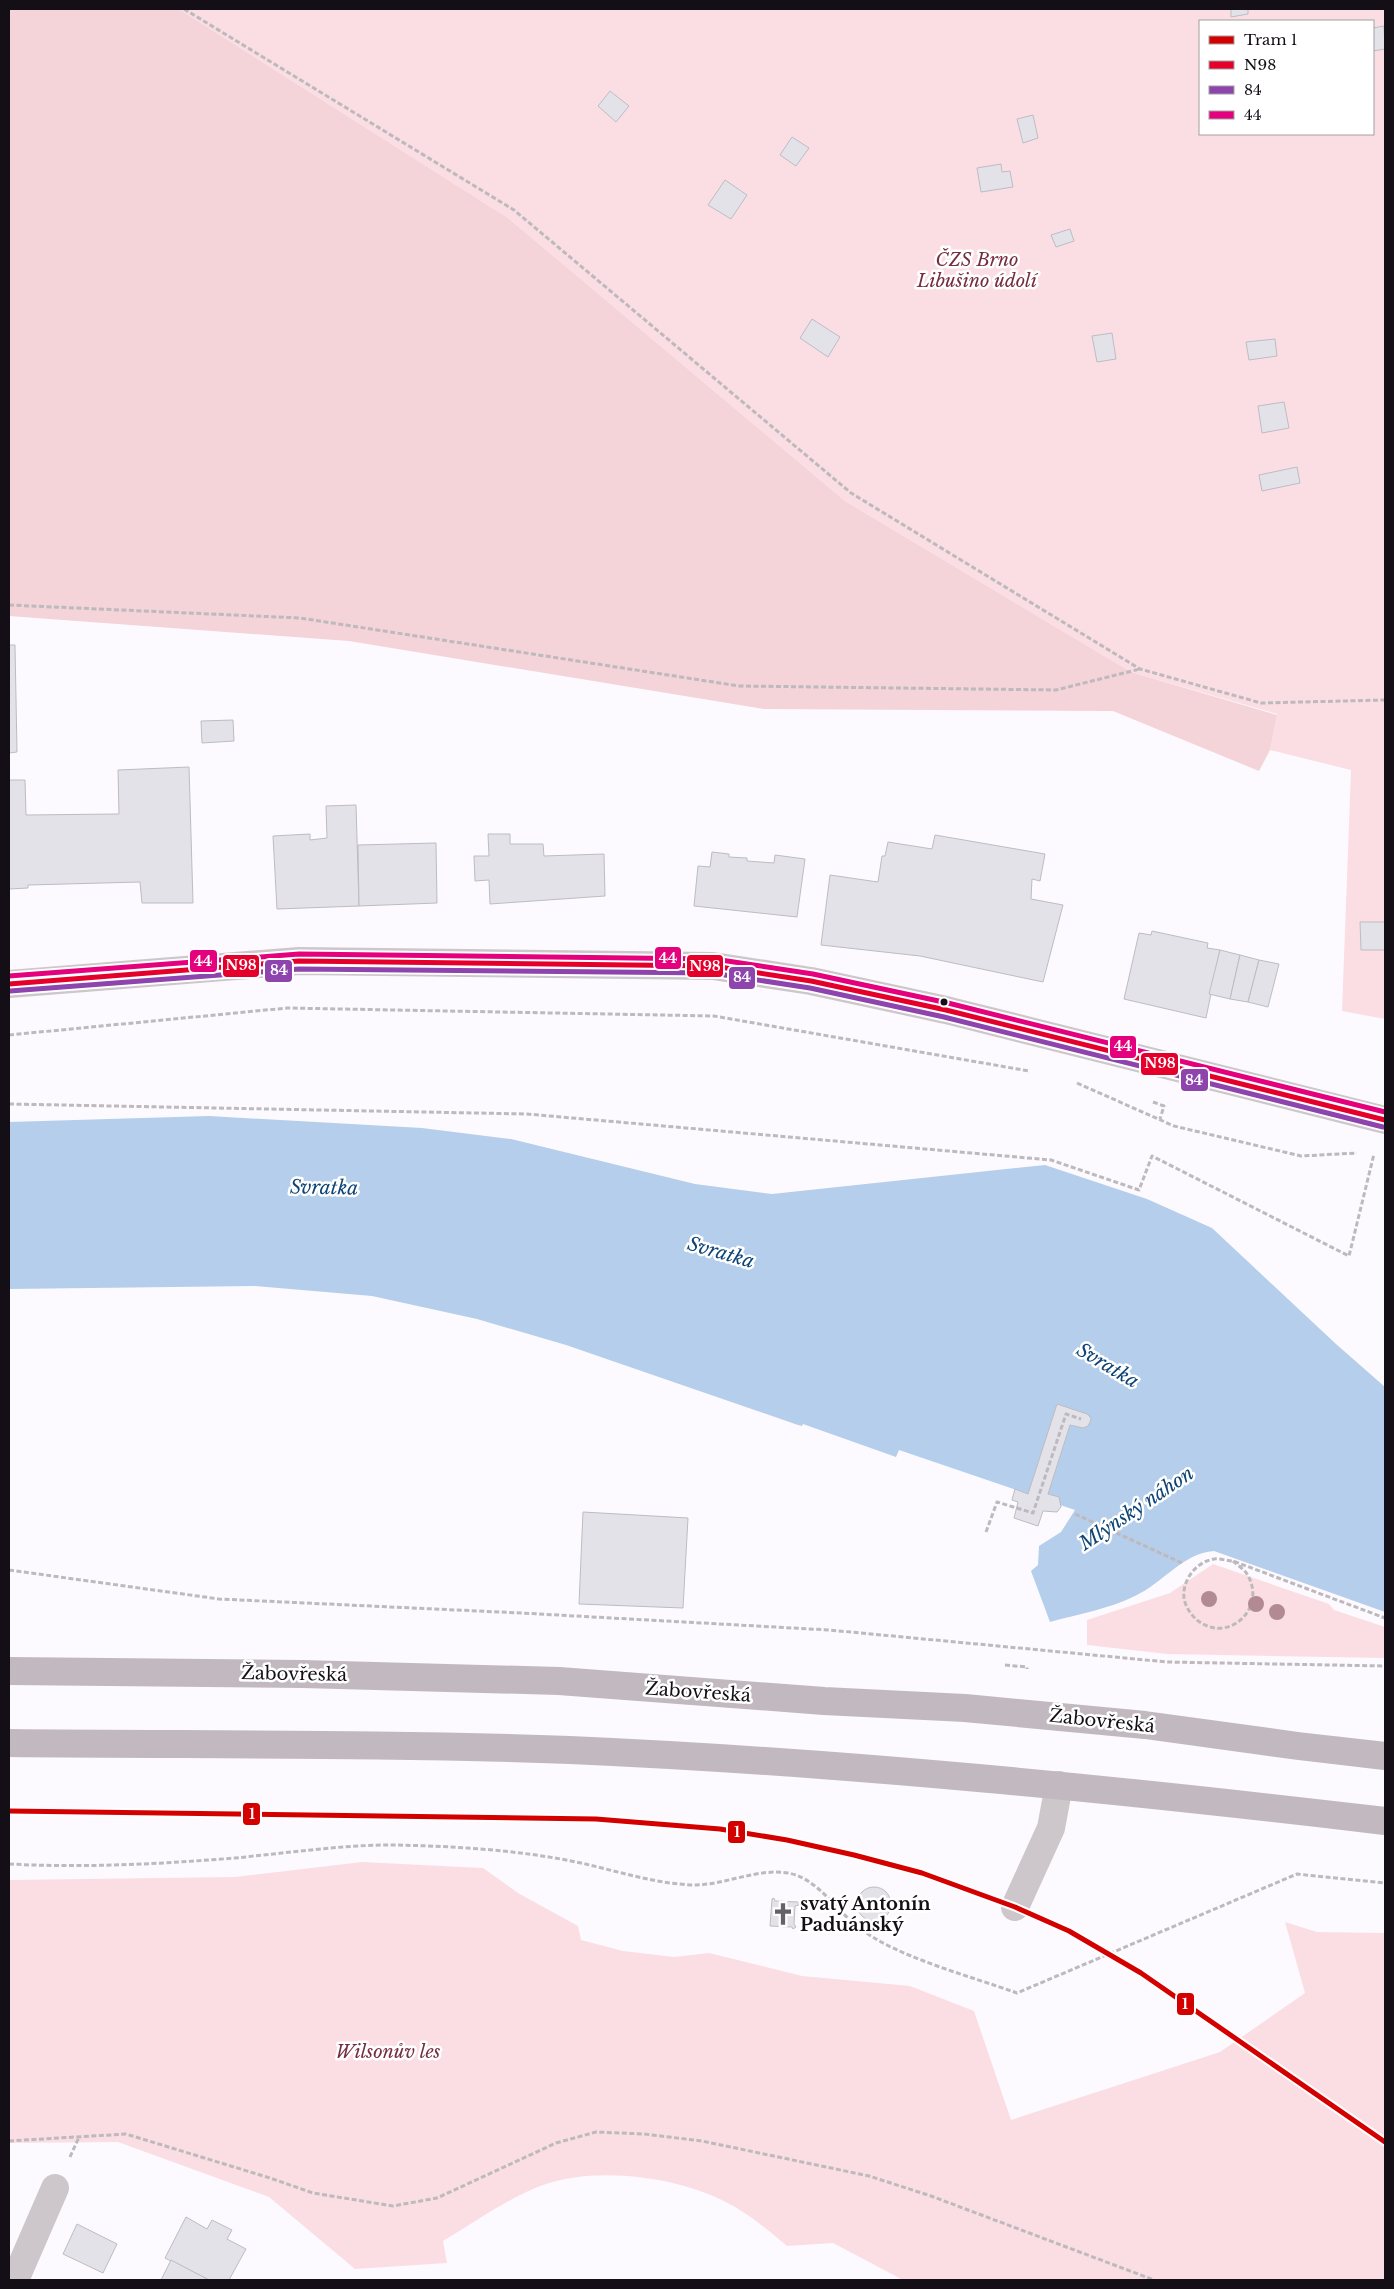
<svg xmlns="http://www.w3.org/2000/svg" width="1394" height="2289" viewBox="0 0 1394 2289" font-family="'Libre Baskerville',serif">
<style>
.green{fill:#fbdee4;fill-rule:evenodd}
.forest{fill:#f4d3d9}
.water{fill:#b5ceeb}
.building{fill:#e3e2e9;stroke:#bdbcc3}
.lines{fill:none;stroke-linecap:round;stroke-linejoin:round}
.path{stroke:#beb9bd;stroke-width:3;stroke-dasharray:5 2.5;stroke-linecap:butt}
.minor{stroke:#cdc6cb;stroke-width:28}
.highway{stroke:#c1b9bf;stroke-width:28}
.bus-1-casing{stroke:#fff;stroke-width:9}
.bus-2-casing{stroke:#fff;stroke-width:9}
.bus-3-casing{stroke:#fff;stroke-width:9}
.bus-1{stroke:#e4002b;stroke-width:5}
.bus-2{stroke:#8e44ad;stroke-width:5}
.bus-3{stroke:#e5007d;stroke-width:5}
.tram-1-casing{stroke:#fff;stroke-width:9}
.tram-1{stroke:#d40000;stroke-width:5}
.tree{fill:#b28a94}
.bus-dot{fill:#140f17;stroke:#fff;stroke-width:2}
.labels{text-anchor:middle;stroke-width:5;stroke-linejoin:round;paint-order:stroke}
.park-label{font-size:18px;font-style:italic;fill:#752e3e;stroke:#fff}
.street-label{font-size:18px;fill:#140f17;stroke:#fff}
.poi-label{font-size:18px;font-weight:bold;fill:#140f17;stroke:#fff;text-anchor:start}
.water-label{font-size:19px;font-style:italic;fill:#0d4475;stroke:#fff}
.line-badge{stroke:#fff;stroke-width:2}
.badge-label{font-size:14px;text-anchor:middle;font-weight:bold;fill:#fff}
</style>
<rect width="100%" height="100%" fill="#fcfafe"/>
<!-- green -->
<g class="green">
<path d="M179 9H1385V1019L1342 1011 1351 770 1270 750 1277 714 1131 672 845 501 508 218ZM1200 21H1373V134H1200Z"/>
<polygon points="1213,1564 1329,1604 1334,1610 1385,1627 1385,1658 1167,1654 1087,1645 1087,1620 1170,1593"/>
<path d="M362 1862 483 1868 518 1893 578 1926 581 1940 623 1951 674 1957 709 1953 802 1976 910 1986 974 2011 1011 2120 1220 2052 1305 1993 1285 1922 1317 1932 1385 1933V2280H903L833 2243 787 2246C770 2232 754 2218 735 2207 685 2177 598 2165 543 2185 508 2198 475 2222 443 2241L447 2263 355 2269 269 2197 118 2142 9 2143V1880L234 1877Z"/>
</g>
<!-- forest -->
<polygon class="forest" points="9,9 179,9 508,218 845,501 1131,672 1277,715 1270,750 1259,771 1113,711 764,709 349,641 9,616"/>
<!-- water -->
<path class="water" d="M209 1116 422 1128 511 1139 695 1184 772 1194 1045 1165 1147 1199 1212 1228 1336 1344 1385 1387V1612L1214 1551C1183 1553 1163 1583 1135 1596 1109 1609 1078 1614 1050 1622L1031 1571 1038 1565 1039 1546 1061 1532 1075 1510 899 1450 896 1457 803 1424 802 1426 798 1425 566 1345 477 1319 372 1296 255 1286 9 1289V1122Z"/>
<!-- building -->
<g class="building">
<polygon points="1231,9 1248,9 1248,14 1231,17"/>
<polygon points="1384,26 1385,49 1373,51 1373,28"/>
<polygon points="610,91 629,106 616,122 598,106"/>
<polygon points="1033,115 1038,138 1023,143 1017,119"/>
<polygon points="792,137 809,148 796,166 780,155"/>
<polygon points="1001,164 1002,172 1010,171 1013,187 981,192 977,168"/>
<polygon points="725,180 747,195 731,219 708,205"/>
<polygon points="1070,229 1074,241 1056,247 1051,235"/>
<polygon points="812,319 840,337 828,357 800,338"/>
<polygon points="1112,333 1116,359 1097,362 1092,336"/>
<polygon points="1275,339 1277,356 1249,360 1246,342"/>
<polygon points="1284,402 1289,428 1262,433 1258,406"/>
<polygon points="1297,467 1300,483 1262,491 1259,475"/>
<polygon points="9,645 15,645 17,752 9,753"/>
<polygon points="233,720 234,741 202,743 201,721"/>
<polygon points="189,767 193,903 142,903 140,882 28,885 28,888 9,889 9,780 25,780 26,815 119,814 118,770"/>
<polygon points="356,805 359,906 277,909 273,836 310,834 310,840 327,838 326,806"/>
<polygon points="488,834 510,834 510,844 543,844 544,856 604,854 605,896 490,904 489,880 475,881 474,856 489,856"/>
<polygon points="935,835 1045,854 1040,881 1032,879 1031,899 1063,905 1043,982 920,956 821,945 830,875 878,882 882,856 885,856 888,842 932,849"/>
<polygon points="436,843 437,903 359,906 358,845"/>
<polygon points="712,852 729,854 729,857 747,858 747,861 774,863 775,855 805,859 797,917 694,906 698,866 710,867"/>
<polygon points="1360,922 1385,922 1385,950 1361,950"/>
<polygon points="1152,931 1208,943 1207,948 1220,950 1206,1018 1124,999 1139,933 1151,935"/>
<polygon points="1220,950 1240,955 1230,999 1209,994"/>
<polygon points="1240,955 1259,960 1248,1002 1230,999"/>
<polygon points="1259,960 1279,964 1268,1007 1248,1002"/>
<polygon points="1057,1404 1087,1414 1091,1418 1090,1422 1088,1426 1083,1428 1070,1425 1048,1494 1059,1497 1061,1507 1057,1512 1043,1511 1038,1526 1014,1518 1018,1502 1012,1500 1015,1489 1028,1494"/>
<polygon points="583,1512 688,1518 683,1608 579,1604"/>
<circle cx="874" cy="1904" r="17"/>
<polygon points="774,1898 775,1901 798,1902 799,1905 795,1906 794,1924 796,1927 793,1929 792,1927 770,1926 772,1899"/>
<polygon points="186,2217 207,2229 212,2220 232,2230 227,2239 246,2249 229,2280 209,2280 165,2258"/>
<polygon points="77,2224 117,2244 103,2273 63,2254"/>
<polygon points="171,2260 209,2280 161,2280"/>
</g>
<g class="lines">
<!-- path -->
<g class="path">
<polyline points="184,9 514,210 851,493 1140,669 1261,703 1385,700"/>
<polyline points="9,605 300,618 739,686 1056,690 1140,669"/>
<polyline points="9,1035 287,1008 714,1016 1029,1071"/>
<polyline points="1077,1083 1174,1126 1301,1156 1357,1153"/>
<polyline points="1153,1102 1164,1106 1160,1119"/>
<polyline points="9,1104 527,1114 1051,1160 1139,1190 1152,1156 1349,1256 1374,1154"/>
<polyline points="1075,1514 1182,1563"/>
<polyline points="986,1532 997,1502 1033,1513 1066,1414 1081,1419"/>
<path d="M1233 1561C1237 1565 1244 1569 1247 1574 1268 1608 1228 1645 1197 1620 1191 1615 1185 1606 1184 1598 1182 1580 1196 1562 1214 1559 1219 1558 1227 1561 1233 1561L1385 1618"/>
<polyline points="9,1570 219,1599 521,1613 829,1630 1167,1662 1385,1666"/>
<polyline points="1005,1665 1027,1667 1027,1669"/>
<path d="M9 1864C84 1868 160 1864 235 1858 287 1853 340 1845 392 1845 454 1846 520 1850 581 1863 617 1871 656 1884 694 1885 725 1885 757 1868 788 1873 817 1878 835 1909 858 1927 896 1957 970 1976 1017 1993L1297 1874 1385 1883"/>
<polyline points="9,2141 126,2134 270,2178 313,2193 393,2206 437,2198 556,2143 596,2132 644,2134 702,2141 869,2176 931,2196 1154,2280"/>
<polyline points="70,2157 79,2137"/>
</g>
<!-- minor -->
<g class="minor">
<polyline points="9,984 299,961 713,966 811,981 946,1010 1385,1120"/>
<polyline points="1015,1907 1051,1828 1059,1785"/>
<polyline points="15,2280 55,2188"/>
</g>
<!-- highway -->
<g class="highway">
<polyline points="9,1671 303,1674 559,1681 824,1701 965,1708 1145,1725 1298,1746 1385,1756"/>
<path d="M9 1743C196 1745 383 1743 570 1750 843 1762 1114 1789 1385 1821"/>
</g>
<defs>
<polyline id="bus-1" points="9,984 299,961 713,966 811,981 946,1010 1385,1120"/>
<polyline id="bus-2" points="10,991 299,969 712,973 810,988 944,1017 1383,1127"/>
<polyline id="bus-3" points="9,976 299,954 714,959 813,974 948,1003 1385,1112"/>
</defs>
<!-- bus-1 casing -->
<use href="#bus-1" class="bus-1-casing"/>
<!-- bus-2 casing -->
<use href="#bus-2" class="bus-2-casing"/>
<!-- bus-3 casing -->
<use href="#bus-3" class="bus-3-casing"/>
<!-- bus-1 -->
<use href="#bus-1" class="bus-1"/>
<!-- bus-2 -->
<use href="#bus-2" class="bus-2"/>
<!-- bus-3 -->
<use href="#bus-3" class="bus-3"/>
<defs>
<polyline id="tram-1" points="9,1811 596,1819 720,1829 787,1840 854,1855 922,1873 1015,1907 1069,1931 1141,1973 1385,2142"/>
</defs>
<!-- tram-1 casing -->
<use href="#tram-1" class="tram-1-casing"/>
<!-- tram-1 -->
<use href="#tram-1" class="tram-1"/>
</g>
<!-- trees -->
<g class="tree">
<circle cx="1209" cy="1599" r="8"/>
<circle cx="1256" cy="1604" r="8"/>
<circle cx="1277" cy="1612" r="8"/>
</g>
<!-- icons -->
<defs>
<symbol id="church-bare" viewBox="-9 -9 18 18"><path d="M-1.2-6h2.4v3.5h3.3v2.4h-3.3V6h-2.4V-.1h-3.3v-2.4h3.3Z" fill="#656168" stroke="#fff" stroke-width="2.5" paint-order="stroke"/></symbol>
</defs>
<g fill-rule="evenodd">
<use href="#church-bare" x="767" y="1898" width="32" height="32"/>
</g>
<!-- markers -->
<circle class="bus-dot" cx="944" cy="1002" r="4.5"/>
<g class="labels">
<!-- park labels -->
<g class="park-label">
<text x="977" y="266">ČZS Brno<tspan x="977" dy="21">Libušino údolí</tspan></text>
<text x="388" y="2058">Wilsonův les</text>
</g>
<!-- street labels -->
<g class="street-label">
<text transform="translate(294 1674) rotate(1)" y="6">Žabovřeská</text>
<text transform="translate(698 1692) rotate(4)" y="6">Žabovřeská</text>
<text transform="translate(1102 1721) rotate(6)" y="6">Žabovřeská</text>
</g>
<!-- poi labels -->
<g class="poi-label">
<text x="800" y="1910">svatý Antonín<tspan x="800" dy="21">Paduánský</tspan></text>
</g>
<!-- water labels -->
<g class="water-label">
<text transform="translate(324 1187) rotate(1)" y="7">Svratka</text>
<text transform="translate(721 1252) rotate(16)" y="7">Svratka</text>
<text transform="translate(1108 1365) rotate(31)" y="7">Svratka</text>
<text transform="translate(1136 1508) rotate(-34)" y="7">Mlýnský náhon</text>
</g>
</g>
<g class="line-badge">
<rect x="654" y="946" width="28" height="24" rx="5" fill="#e5007d"/>
<rect x="189" y="949" width="29" height="24" rx="5" fill="#e5007d"/>
<rect x="222" y="954" width="38" height="24" rx="5" fill="#e4002b"/>
<rect x="686" y="954" width="38" height="24" rx="5" fill="#e4002b"/>
<rect x="264" y="959" width="29" height="24" rx="5" fill="#8e44ad"/>
<rect x="728" y="966" width="28" height="24" rx="5" fill="#8e44ad"/>
<rect x="1109" y="1035" width="28" height="24" rx="5" fill="#e5007d"/>
<rect x="1140" y="1052" width="39" height="24" rx="5" fill="#e4002b"/>
<rect x="1180" y="1068" width="29" height="24" rx="5" fill="#8e44ad"/>
<rect x="242" y="1802" width="19" height="24" rx="5" fill="#d40000"/>
<rect x="727" y="1820" width="19" height="24" rx="5" fill="#d40000"/>
<rect x="1176" y="1992" width="19" height="24" rx="5" fill="#d40000"/>
</g>
<g class="badge-label">
<text x="668" y="963">44</text>
<text x="203" y="966">44</text>
<text x="241" y="970">N98</text>
<text x="705" y="971">N98</text>
<text x="279" y="975">84</text>
<text x="742" y="982">84</text>
<text x="1123" y="1051">44</text>
<text x="1160" y="1068">N98</text>
<text x="1194" y="1085">84</text>
<text x="252" y="1819">1</text>
<text x="737" y="1837">1</text>
<text x="1185" y="2009">1</text>
</g>
<!-- border -->
<rect width="1394" height="2289" fill="none" stroke="#140f17" stroke-width="20"/>
<!-- legend -->
<rect x="1199" y="20" width="175" height="115" fill="#ffffff" stroke="#a19fa2"/>
<rect x="1209" y="36" width="25" height="8" fill="#d40000" stroke="#a19fa2"/>
<text x="1244" y="45" font-size="15" fill="#140f17">Tram 1</text>
<rect x="1209" y="61" width="25" height="8" fill="#e4002b" stroke="#a19fa2"/>
<text x="1244" y="70" font-size="15" fill="#140f17">N98</text>
<rect x="1209" y="86" width="25" height="8" fill="#8e44ad" stroke="#a19fa2"/>
<text x="1244" y="95" font-size="15" fill="#140f17">84</text>
<rect x="1209" y="111" width="25" height="8" fill="#e5007d" stroke="#a19fa2"/>
<text x="1244" y="120" font-size="15" fill="#140f17">44</text>
</svg>
